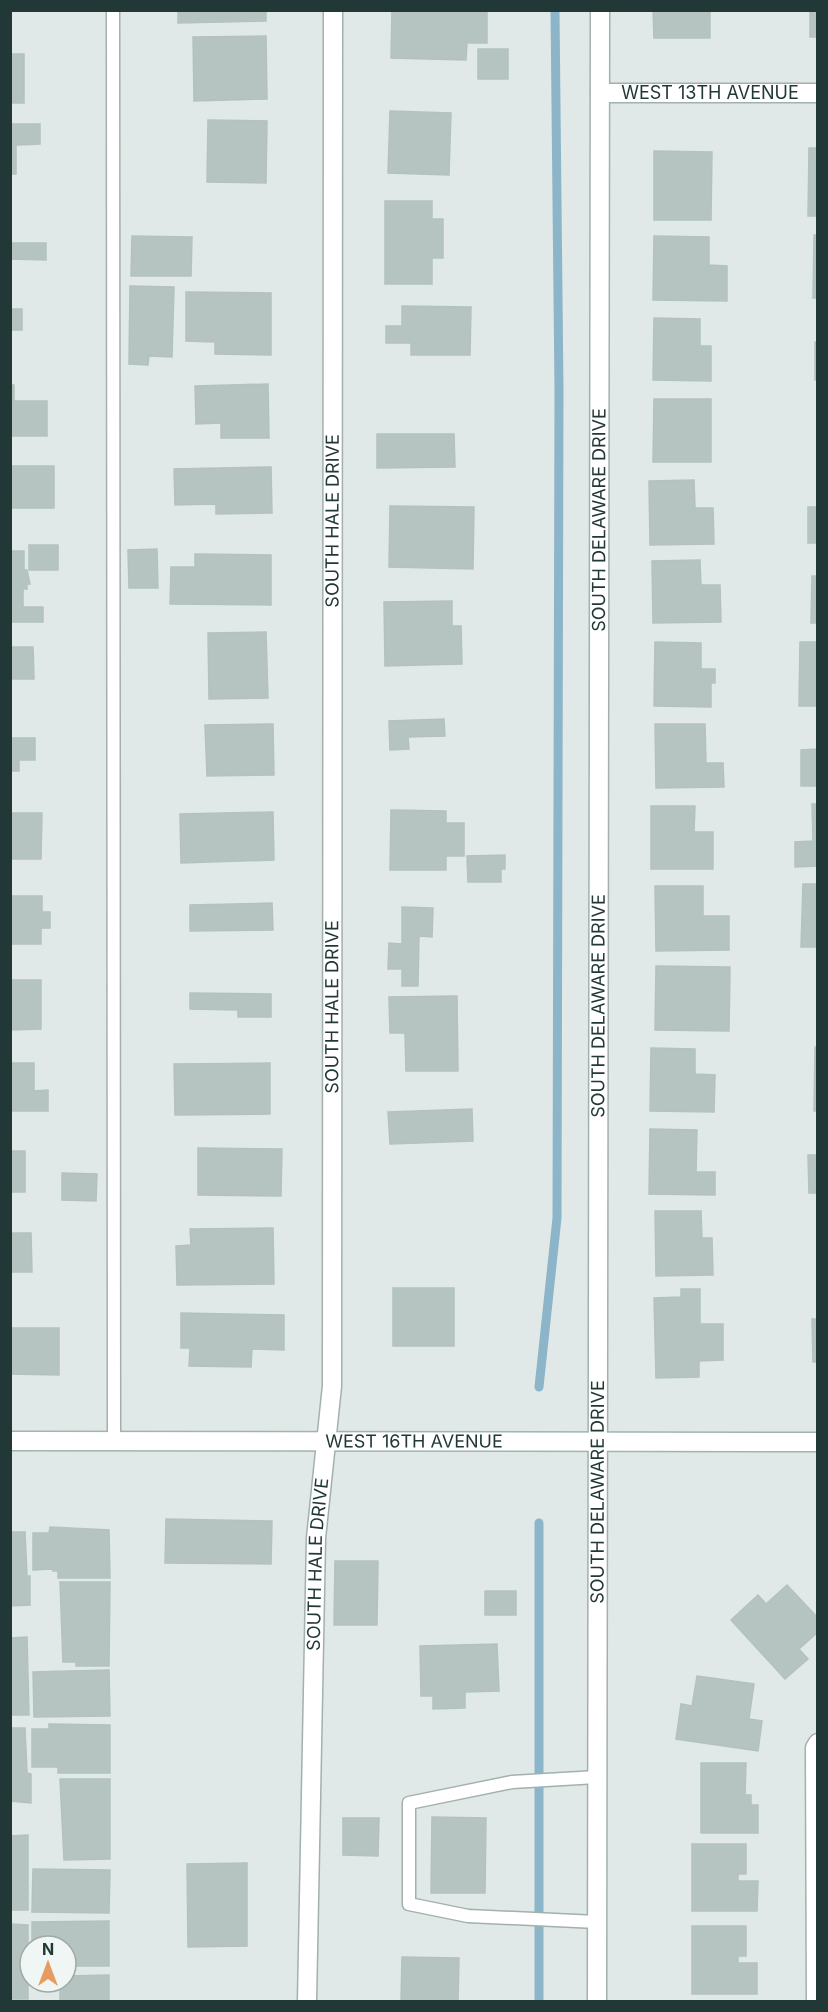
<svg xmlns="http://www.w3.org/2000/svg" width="828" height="2012" viewBox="0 0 828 2012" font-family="Inter,sans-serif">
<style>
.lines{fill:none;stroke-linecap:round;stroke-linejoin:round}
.stream{stroke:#8cb5ca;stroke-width:9}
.building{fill:#b5c4c0;stroke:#b3c2bf;stroke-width:1.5}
.lane-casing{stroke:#a3b0ae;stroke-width:15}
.street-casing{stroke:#a3b0ae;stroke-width:21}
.secondary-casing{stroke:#a0b4b0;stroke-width:21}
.lane{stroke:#fff;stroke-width:12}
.street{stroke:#fff;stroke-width:18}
.secondary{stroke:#fff;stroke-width:18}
.labels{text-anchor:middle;stroke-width:4.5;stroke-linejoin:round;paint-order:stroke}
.street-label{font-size:18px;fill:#223836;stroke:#f0f6f4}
</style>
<rect width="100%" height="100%" fill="#e0e9e7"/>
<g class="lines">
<!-- stream -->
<g class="stream">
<polyline points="539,1387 557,1218 559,390 555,10"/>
<polyline points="539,1523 539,2002"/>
</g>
</g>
<!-- building -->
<g class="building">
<polygon points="178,10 266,10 266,21 178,23"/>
<polygon points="392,10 487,10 487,43 467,43 466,60 391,58"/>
<polygon points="653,10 710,10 710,38 654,38"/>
<rect x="810" y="10" width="8" height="27"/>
<polygon points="266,36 267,99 194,101 193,37"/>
<rect x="478" y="49" width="30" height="30"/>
<rect x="10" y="54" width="14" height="49"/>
<polygon points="390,111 451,113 449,175 388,173"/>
<polygon points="208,120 267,121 266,183 207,182"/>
<polygon points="10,124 40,124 40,144 16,145 16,174 10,174"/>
<polygon points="809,148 818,148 818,216 808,216"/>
<polygon points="654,151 712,152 711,220 654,220"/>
<polygon points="385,201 432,201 432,219 443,219 443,258 432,258 432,284 385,284"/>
<polygon points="814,235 818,235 818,298 813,298"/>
<polygon points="132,236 192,237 191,276 131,276"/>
<polygon points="654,236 709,237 709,265 727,266 727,301 653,300"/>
<polygon points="10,243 46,243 46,260 10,259"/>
<polygon points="130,286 174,287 172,357 149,356 148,365 129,364"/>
<polygon points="186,292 271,293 271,355 215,354 215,342 186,341"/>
<polygon points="402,306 471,307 470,355 411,355 411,343 386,343 386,326 402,326"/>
<rect x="10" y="309" width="12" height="21"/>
<polygon points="654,318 700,319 700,346 711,346 711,381 653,380"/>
<rect x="815" y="342" width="3" height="38"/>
<polygon points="268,384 269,438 221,438 221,423 196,424 195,386"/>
<polygon points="10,385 14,385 14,401 47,401 47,436 10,436"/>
<polygon points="654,399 711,399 711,462 653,462"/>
<polygon points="377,434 454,434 455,467 377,468"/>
<rect x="10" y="466" width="44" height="42"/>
<polygon points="271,467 272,513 216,514 216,504 175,505 174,469"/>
<polygon points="694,480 695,508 713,508 714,544 650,545 649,481"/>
<polygon points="390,506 474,507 473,569 389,567"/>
<rect x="808" y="507" width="10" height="36"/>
<rect x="29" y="545" width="29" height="25"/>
<polygon points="157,549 158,588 129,588 128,550"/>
<polygon points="10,551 24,551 24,570 27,570 30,584 27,584 27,589 23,589 23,607 43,607 43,622 10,622"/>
<polygon points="195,554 271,555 271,605 170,604 171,567 195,567"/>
<polygon points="700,560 701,585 720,585 721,622 653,623 652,561"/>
<polygon points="812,576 818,576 818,623 811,623"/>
<polygon points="452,601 452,626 461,626 462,664 385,666 384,602"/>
<polygon points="266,632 268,698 209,699 208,633"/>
<polygon points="655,642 701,643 701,669 715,669 715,683 711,683 711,707 654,706"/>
<polygon points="800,642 818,642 818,706 799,706"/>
<polygon points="10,647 33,647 34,679 10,679"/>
<polygon points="444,719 445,736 408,737 409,749 390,750 389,721"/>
<polygon points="273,724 274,775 207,776 205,725"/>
<polygon points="655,724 705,724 706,763 723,763 724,787 656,788"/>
<polygon points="10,738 35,738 35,760 19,760 19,771 10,771"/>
<polygon points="818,749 818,786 801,786 801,750"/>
<polygon points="812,804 818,804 818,866 795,867 795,842 813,841"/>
<polygon points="651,806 695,806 694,832 713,832 713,869 651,869"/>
<polygon points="391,810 446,811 446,823 464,823 464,856 446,856 446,870 390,870"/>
<polygon points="273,812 274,860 181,863 180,814"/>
<polygon points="10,813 42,813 41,859 10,859"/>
<polygon points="505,855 505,869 501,869 501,882 468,882 467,856"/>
<polygon points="803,884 818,884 818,947 801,947"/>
<polygon points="655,886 703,886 703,916 729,916 729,950 656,951"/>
<polygon points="10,896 42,896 42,912 50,912 50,928 41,928 41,944 10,944"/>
<polygon points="272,903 273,930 190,931 190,905"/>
<polygon points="402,907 433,908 432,937 419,936 418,986 402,986 402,969 388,969 389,943 402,944"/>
<polygon points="656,966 730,967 729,1031 655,1030"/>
<polygon points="10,980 41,980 41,1029 10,1030"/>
<polygon points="190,993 271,994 271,1017 238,1017 238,1010 190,1009"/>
<polygon points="457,996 458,1071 406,1071 405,1033 390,1033 389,997"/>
<polygon points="815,1047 818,1047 818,1111 814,1111"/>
<polygon points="651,1048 695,1049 695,1074 715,1075 714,1112 650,1111"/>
<polygon points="10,1063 34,1063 34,1091 48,1090 48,1111 10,1111"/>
<polygon points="270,1063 270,1114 175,1115 174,1064"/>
<polygon points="472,1109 473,1141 390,1144 388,1112"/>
<polygon points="650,1129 697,1130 696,1172 715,1172 715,1195 649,1194"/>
<polygon points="198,1148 282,1149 281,1196 198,1195"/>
<rect x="10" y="1151" width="15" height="41"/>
<polygon points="808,1155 818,1155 818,1193 809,1193"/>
<polygon points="62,1173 97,1174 96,1201 62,1200"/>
<polygon points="655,1211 701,1211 702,1238 712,1238 713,1275 656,1276"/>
<polygon points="273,1228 274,1284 177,1285 176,1246 191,1245 190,1229"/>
<polygon points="10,1233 31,1233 32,1272 10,1272"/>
<rect x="393" y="1288" width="61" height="58"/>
<polygon points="681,1289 700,1289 700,1324 723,1324 723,1360 699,1361 699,1377 656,1378 654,1298 681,1297"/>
<polygon points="181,1313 284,1315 284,1350 252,1349 251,1367 189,1366 190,1348 181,1348"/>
<polygon points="812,1319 818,1319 818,1362 813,1362"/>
<polygon points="10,1328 59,1328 59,1375 10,1374"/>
<polygon points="166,1519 272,1521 271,1564 165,1563"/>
<polygon points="50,1527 109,1530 110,1578 58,1578 58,1571 53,1571 53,1569 33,1570 33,1533 49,1533"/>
<polygon points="10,1532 25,1532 27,1576 30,1576 30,1605 10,1606"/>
<polygon points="335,1561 378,1561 377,1625 334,1625"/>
<polygon points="60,1582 110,1582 109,1666 76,1666 76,1662 63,1662"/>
<polygon points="787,1585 818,1618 818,1632 799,1649 808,1659 785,1679 731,1620 758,1595 766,1604"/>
<rect x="485" y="1591" width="31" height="24"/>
<polygon points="27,1637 29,1715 10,1715 10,1638"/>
<polygon points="497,1644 499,1691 465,1692 465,1708 433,1709 433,1696 421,1696 420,1646"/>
<polygon points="109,1670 110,1716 34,1717 33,1672"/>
<polygon points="697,1676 754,1684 749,1719 762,1721 758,1751 676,1739 681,1704 692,1706"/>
<polygon points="49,1724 110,1725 110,1773 58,1773 58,1767 32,1767 32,1729 49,1729"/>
<polygon points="10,1728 25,1728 27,1773 31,1774 31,1803 10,1801"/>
<polygon points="701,1763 746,1763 745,1795 751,1795 751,1805 758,1805 758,1833 701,1833"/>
<polygon points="60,1779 110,1779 110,1859 64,1860"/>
<polygon points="432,1817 486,1818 485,1893 431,1893"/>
<polygon points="343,1818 379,1818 378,1856 343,1855"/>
<polygon points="28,1835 28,1910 10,1910 10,1836"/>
<polygon points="692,1844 746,1844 746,1874 738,1874 738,1881 758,1881 757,1911 692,1911"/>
<polygon points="247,1863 247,1946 188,1947 187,1864"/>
<polygon points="33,1869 110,1870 109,1913 32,1912"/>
<polygon points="109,1921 109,1966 66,1966 66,1946 32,1946 32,1922"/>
<polygon points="10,1924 28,1925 28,1999 10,1999"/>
<polygon points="692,1926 746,1926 746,1956 738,1956 738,1963 757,1963 757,1994 692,1994"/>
<polygon points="402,1957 459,1958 458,2002 401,2002"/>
<polygon points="109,1975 109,2002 60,2002 60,1982 66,1982 66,1976"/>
</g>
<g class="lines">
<defs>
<g id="lane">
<polyline points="113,10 114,1441"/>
<polyline points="597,1922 468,1916 409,1904 409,1803 512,1782 597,1777"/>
</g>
<g id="street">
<path id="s1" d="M600 93H818"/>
<path id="s2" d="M307 2002 316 1538 332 1386 333 10"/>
<path id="s3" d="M597 2002 600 10"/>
<polyline points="816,2002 815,1748 818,1743"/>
</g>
<g id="secondary">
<path id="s4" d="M10 1441 818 1442"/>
</g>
</defs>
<!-- lane casing -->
<use href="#lane" class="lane-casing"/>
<!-- street casing -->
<use href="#street" class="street-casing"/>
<!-- secondary casing -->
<use href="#secondary" class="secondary-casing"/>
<!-- lane -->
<use href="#lane" class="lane"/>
<!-- street -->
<use href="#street" class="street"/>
<!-- secondary -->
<use href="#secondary" class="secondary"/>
</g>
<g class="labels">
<!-- street labels -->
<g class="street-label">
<text dy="6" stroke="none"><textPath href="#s1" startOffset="110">WEST 13TH AVENUE</textPath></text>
<text dy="6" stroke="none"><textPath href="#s2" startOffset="1482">SOUTH HALE DRIVE</textPath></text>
<text dy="6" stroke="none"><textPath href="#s3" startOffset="1482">SOUTH DELAWARE DRIVE</textPath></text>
<text dy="6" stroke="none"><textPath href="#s2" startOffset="996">SOUTH HALE DRIVE</textPath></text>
<text dy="6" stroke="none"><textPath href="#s3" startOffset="996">SOUTH DELAWARE DRIVE</textPath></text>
<text dy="6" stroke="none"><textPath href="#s4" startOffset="404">WEST 16TH AVENUE</textPath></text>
<text dy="6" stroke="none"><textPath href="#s3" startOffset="510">SOUTH DELAWARE DRIVE</textPath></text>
<text dy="6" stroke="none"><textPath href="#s2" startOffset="438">SOUTH HALE DRIVE</textPath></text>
</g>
</g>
<!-- border -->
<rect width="828" height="2012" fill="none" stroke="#223836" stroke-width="24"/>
<!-- north arrow -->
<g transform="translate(48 1964)"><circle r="28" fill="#f0f6f4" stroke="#9eaaa8" stroke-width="1.5"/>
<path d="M0-4.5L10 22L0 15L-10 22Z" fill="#e69b61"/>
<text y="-9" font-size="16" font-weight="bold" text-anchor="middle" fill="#223836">N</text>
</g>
</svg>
